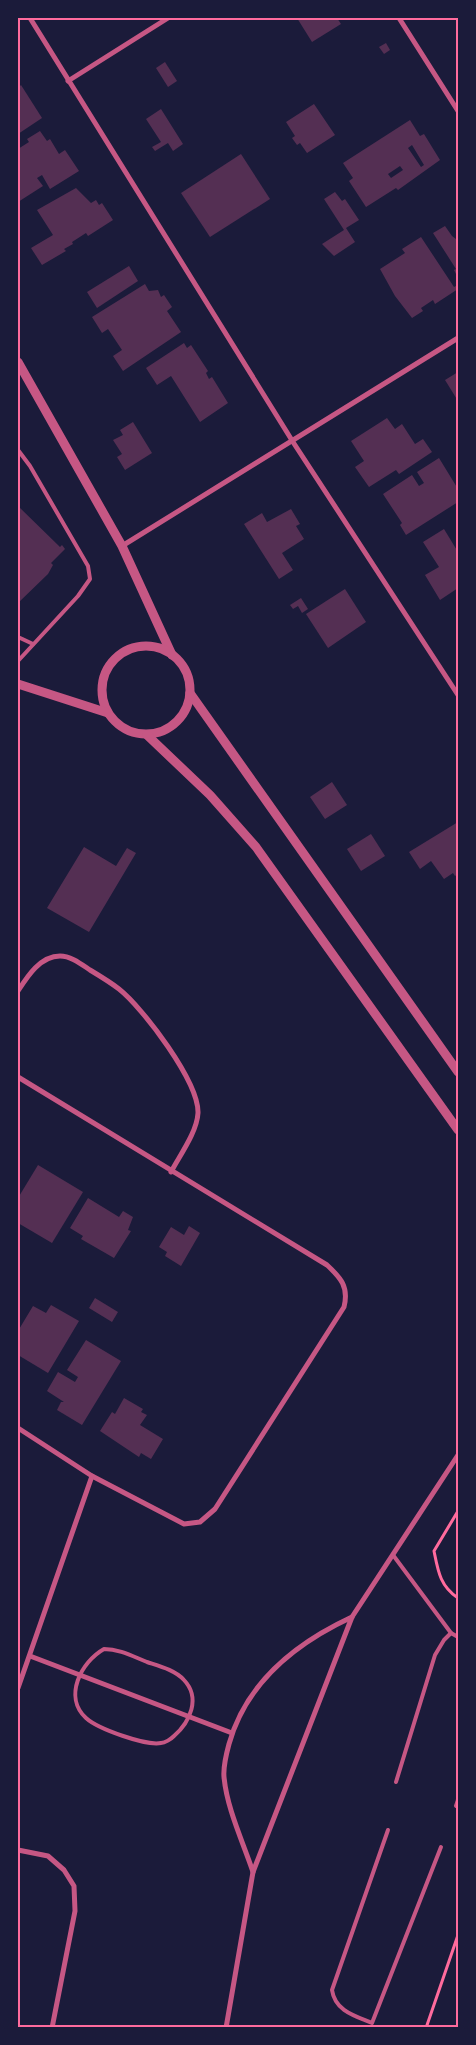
<svg xmlns="http://www.w3.org/2000/svg" width="476" height="2045" viewBox="0 0 476 2045" font-family="'Sofia Sans Condensed',sans-serif">
<style>
.building{fill:#542f53;fill-rule:evenodd}
.lines{fill:none;stroke-linecap:round;stroke-linejoin:round}
.path{stroke:#ff6b9d;stroke-width:3}
.service{stroke:#c65784;stroke-width:4}
.minor{stroke:#c65784;stroke-width:5}
.tertiary{stroke:#c65784;stroke-width:9}
.neatline{fill:none;stroke:#ff6b9d;stroke-width:2}
</style>
<rect width="100%" height="100%" fill="#1b1b3a"/>
<!-- building -->
<g class="building">
<polygon points="297,18 337,18 341,24 312,42"/>
<polygon points="386,43 390,50 384,54 379,47"/>
<polygon points="165,62 177,81 168,87 156,68"/>
<polygon points="21,85 42,118 18,134 18,88"/>
<polygon points="314,104 335,135 307,153 300,143 297,145 292,138 295,136 286,122"/>
<polygon points="161,109 183,144 173,151 168,143 155,151 152,147 161,142 146,119"/>
<path d="M410 120 420 136 424 134 440 160 398 190 396 188 366 207 349 181 353 178 343 163ZM412 145 424 165 421 167 408 148ZM400 166 403 170 391 178 388 174Z"/>
<polygon points="40,131 47,141 50,139 59,154 65,150 79,171 50,189 42,175 37,178 43,186 18,202 18,149 29,142 27,139"/>
<polygon points="241,154 270,199 210,237 181,193"/>
<polygon points="76,188 91,203 96,200 99,205 102,203 113,220 88,236 86,233 72,242 73,244 64,249 66,251 42,265 31,248 53,235 37,210"/>
<polygon points="335,192 342,201 345,199 359,220 346,228 355,242 334,256 322,244 344,230 324,199"/>
<polygon points="445,226 452,236 456,239 458,238 458,278 454,270 456,269 433,233"/>
<polygon points="421,237 454,287 456,286 458,289 435,304 433,300 421,308 423,311 412,318 395,296 380,269 405,253 402,249"/>
<polygon points="129,266 138,281 97,308 87,292"/>
<polygon points="145,284 149,291 158,290 161,297 164,295 172,307 167,311 181,332 123,371 113,356 122,350 108,329 102,333 92,317"/>
<polygon points="184,343 187,348 191,345 208,371 206,373 209,379 212,377 228,403 200,422 171,376 157,385 146,368"/>
<polygon points="458,372 458,401 445,380"/>
<polygon points="387,418 395,429 402,424 415,444 423,439 432,452 399,474 396,470 369,487 355,467 364,461 351,441"/>
<polygon points="133,422 152,453 125,470 117,457 122,454 113,440 123,435 120,430"/>
<polygon points="439,458 458,489 458,502 406,535 400,525 402,523 383,494 412,475 419,486 424,483 417,472"/>
<polygon points="18,506 60,547 62,545 65,549 51,563 53,565 48,574 18,603"/>
<polygon points="291,509 300,524 296,526 304,539 282,553 293,570 279,579 244,524 262,513 267,522"/>
<polygon points="444,529 458,552 458,588 440,600 425,575 439,567 423,542"/>
<polygon points="345,589 366,622 328,648 306,614"/>
<polygon points="301,598 308,609 302,613 298,606 293,609 290,605"/>
<polygon points="332,782 347,805 325,819 310,797"/>
<polygon points="458,822 458,874 455,876 453,873 444,879 431,861 420,869 409,852"/>
<polygon points="371,834 385,856 361,871 347,849"/>
<polygon points="84,847 116,866 127,848 136,853 89,932 47,908"/>
<polygon points="38,1165 83,1192 52,1243 18,1223 18,1198"/>
<polygon points="88,1198 119,1217 123,1211 133,1217 128,1230 131,1231 114,1258 81,1239 83,1236 70,1228"/>
<polygon points="189,1226 200,1233 181,1266 165,1256 167,1252 159,1247 171,1227 184,1235"/>
<polygon points="95,1298 118,1312 112,1322 89,1308"/>
<polygon points="51,1305 79,1321 48,1373 18,1355 18,1331 33,1306 46,1313"/>
<polygon points="86,1340 121,1361 82,1425 57,1410 61,1402 64,1402 47,1391 58,1372 75,1382 78,1377 67,1370"/>
<polygon points="124,1398 143,1409 141,1412 147,1415 140,1425 163,1439 151,1459 141,1453 139,1457 100,1431 112,1412 115,1414"/>
</g>
<g class="lines">
<!-- path -->
<g class="path">
<path d="M458 1511 434 1551C438 1571 440 1586 458 1598"/>
<polyline points="426,2028 458,1935"/>
</g>
<!-- service -->
<g class="service">
<polyline points="18,450 30,466 88,566 90,579 78,596 18,661"/>
<polyline points="18,637 33,644"/>
<polyline points="393,1555 451,1633"/>
<path d="M104 1649C119 1649 132 1656 147 1662 159 1666 175 1670 184 1680 201 1698 190 1722 174 1736 171 1739 165 1743 161 1743 146 1746 98 1729 86 1718 63 1697 81 1662 104 1649Z"/>
<polyline points="396,1782 435,1655 444,1640 451,1633 458,1637"/>
<polyline points="456,1806 458,1800"/>
<path d="M388 1830 332 1990C335 2011 355 2016 372 2023L441 1847"/>
</g>
<!-- minor -->
<g class="minor">
<polyline points="30,18 293,442 458,695"/>
<polyline points="399,18 458,111"/>
<polyline points="68,81 168,18"/>
<polyline points="122,546 458,338"/>
<path d="M18 991C27 977 40 956 60 956 71 956 81 964 90 970 100 976 110 982 119 989 143 1008 199 1082 198 1113 197 1132 180 1155 171 1172"/>
<path d="M18 1077 327 1265C341 1278 349 1287 344 1307L215 1509 200 1522 184 1524 92 1476 18 1428"/>
<polyline points="30,1656 232,1733"/>
<polyline points="18,1688 92,1476"/>
<polyline points="18,1850 48,1856 64,1870 74,1886 75,1911 52,2028"/>
<path d="M253 1872C243 1842 227 1809 224 1777 223 1766 226 1755 229 1744 246 1683 296 1643 352 1617"/>
<polyline points="226,2028 253,1872 352,1617 458,1455"/>
</g>
<!-- tertiary -->
<g class="tertiary">
<polyline points="18,362 122,546 172,655"/>
<circle cx="146" cy="690" r="44"/>
<polyline points="18,684 108,713"/>
<polyline points="190,693 458,1072"/>
<polyline points="147,735 210,795 256,847 458,1130"/>
</g>
</g>
<!-- border -->
<rect width="476" height="2045" fill="none" stroke="#1b1b3a" stroke-width="38"/>
<rect x="19" y="19" width="438" height="2007" class="neatline"/>
</svg>
